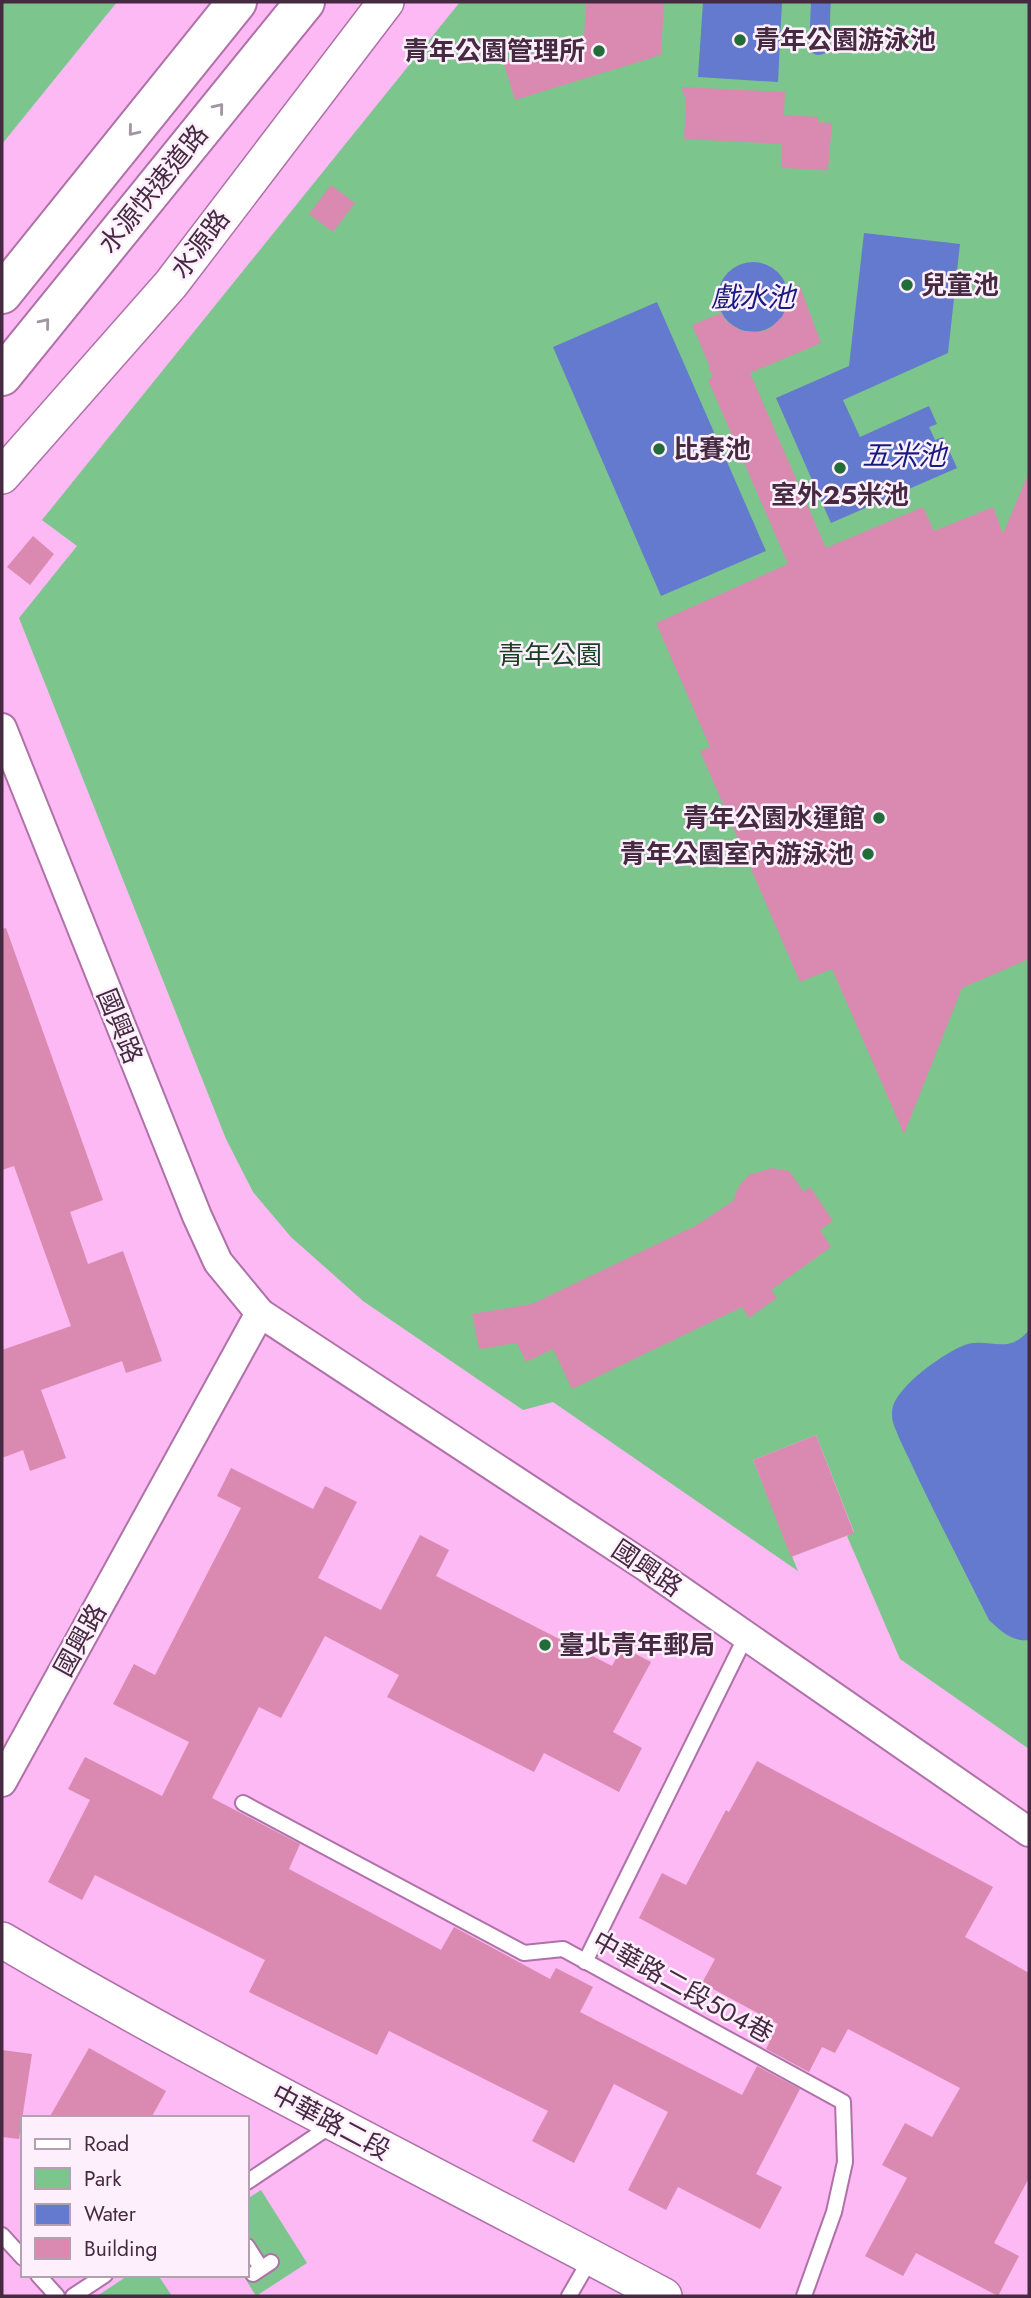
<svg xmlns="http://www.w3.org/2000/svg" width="1031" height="2298" viewBox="0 0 1031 2298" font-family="Jost,'Noto Sans TC',sans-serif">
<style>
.green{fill:#7cc58d}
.water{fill:#637ace}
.building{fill:#da8ab0}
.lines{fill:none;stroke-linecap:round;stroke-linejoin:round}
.service-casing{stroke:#af71a8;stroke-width:18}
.minor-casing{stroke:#af71a8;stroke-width:32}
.tertiary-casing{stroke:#af71a8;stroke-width:38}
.trunk-casing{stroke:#af71a8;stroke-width:42}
.service{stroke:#fff;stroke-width:14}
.minor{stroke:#fff;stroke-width:28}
.tertiary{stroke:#fff;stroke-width:35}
.trunk{stroke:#fff;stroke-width:38}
.oneway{stroke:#a294a0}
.poi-dot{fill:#226c3a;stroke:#fdeffb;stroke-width:2.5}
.labels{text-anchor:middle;stroke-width:5;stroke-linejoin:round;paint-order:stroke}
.poi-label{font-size:26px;font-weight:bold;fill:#452a42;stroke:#fdeffb;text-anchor:start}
.street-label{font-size:26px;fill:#452a42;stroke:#fdeffb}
.park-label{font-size:26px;fill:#193f24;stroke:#fdeffb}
.water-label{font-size:28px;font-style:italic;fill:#171a7e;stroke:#fdeffb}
</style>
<rect width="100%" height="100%" fill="#fcb9f4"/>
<!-- green -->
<g class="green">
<polygon points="2,2 117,2 2,144"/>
<polygon points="460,2 1029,2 1029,1749 900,1659 847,1536 854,1532 816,1435 753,1460 798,1571 553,1402 523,1410 363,1301 291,1237 253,1192 226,1139 19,618 77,546 42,520"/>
<polygon points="261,2190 307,2263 256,2296 243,2275 247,2275 247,2199"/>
<polygon points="129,2275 158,2275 172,2296 97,2296"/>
</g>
<!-- water -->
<g class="water">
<polygon points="703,2 782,2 778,82 698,77"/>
<path d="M811 2H831C829 16 832 43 826 53 818 56 814 56 809 49Z"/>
<polygon points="864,233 960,244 948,353 843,400 860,437 929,406 937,424 929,427 935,440 943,437 957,468 831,523 776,398 849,366"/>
<circle cx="753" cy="297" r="35"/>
<polygon points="657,302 766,551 661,596 553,347"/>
<path d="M1029 1330V1640C1012 1642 1001 1631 989 1620 965 1572 940 1524 917 1476 910 1460 901 1444 895 1428 892 1421 891 1413 893 1406 901 1384 939 1357 960 1347 986 1334 1006 1358 1029 1330Z"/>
</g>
<!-- building -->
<g class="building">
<polygon points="586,2 664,2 661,55 515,100 503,61 584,38"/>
<polygon points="681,87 785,92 784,115 818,117 818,122 832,123 828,170 781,168 782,144 684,139 686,101"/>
<polygon points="331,185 355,203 333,232 309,214"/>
<polygon points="799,284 821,343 750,373 826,548 923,507 934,531 993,507 1003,534 1029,472 1029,959 962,988 904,1134 832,969 800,982 700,751 710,747 656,623 788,564 708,380 713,377 708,367 710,367 692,325 721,313 727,322 742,331 760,332 769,329 782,317"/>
<polygon points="33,536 54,554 30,585 7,567"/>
<polygon points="6,928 103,1200 70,1212 88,1264 123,1251 162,1361 126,1373 122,1361 41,1390 66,1458 30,1471 23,1450 2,1458 2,1350 71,1326 14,1166 2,1170 2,929"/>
<polygon points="772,1168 789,1171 804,1192 810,1187 833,1221 820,1230 831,1247 771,1290 777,1298 749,1318 742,1307 572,1389 553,1349 526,1362 517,1343 479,1349 472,1314 532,1304 697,1225 733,1201 739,1186 749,1175"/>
<polygon points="816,1435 854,1533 791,1557 753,1460"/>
<polygon points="231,1468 313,1509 325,1486 357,1502 318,1578 381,1610 420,1535 449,1550 436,1576 612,1666 622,1647 651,1662 613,1732 642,1748 619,1792 544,1753 534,1772 387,1697 399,1675 325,1636 281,1718 259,1707 212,1798 300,1844 289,1869 441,1950 454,1927 550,1979 556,1968 593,1987 580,2012 742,2095 757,2066 800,2089 756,2174 782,2187 760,2229 678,2187 666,2210 628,2190 668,2112 614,2084 574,2163 532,2141 548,2111 389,2031 377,2055 249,1992 265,1960 95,1875 82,1900 48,1882 90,1800 68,1789 85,1757 162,1796 189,1742 113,1704 134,1664 155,1675 241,1508 217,1496"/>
<polygon points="757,1761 993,1887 965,1937 1029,1973 1029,2178 994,2243 1019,2256 998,2296 916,2253 903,2276 865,2256 907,2178 882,2165 905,2123 932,2137 960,2088 848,2029 835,2053 822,2047 809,2072 766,2049 778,2024 702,1983 715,1959 639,1918 662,1873 686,1885 726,1810 729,1812"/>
<polygon points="89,2048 166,2091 151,2118 49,2118"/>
<polygon points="2,2050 32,2054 19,2139 2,2137"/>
</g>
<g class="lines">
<defs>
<g id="service">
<polyline points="243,1803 524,1953 563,1949 843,2102 845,2162 834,2212 804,2296"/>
<polyline points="585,1962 746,1636"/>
<polyline points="247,2182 332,2125"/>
<polyline points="2,2235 23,2258"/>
<polyline points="247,2246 261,2268"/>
<polyline points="253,2274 271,2262"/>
<polyline points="38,2275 57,2296"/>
<polyline points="73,2296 105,2275"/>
<polyline points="569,2296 591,2258"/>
</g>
<g id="minor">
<polyline points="2,728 197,1216 218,1262 260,1313 648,1568 1029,1832"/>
<polyline points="2,1782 260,1313"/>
</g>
<g id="tertiary">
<polyline points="2,476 171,284 386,2"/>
<path d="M2 1940C218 2067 443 2178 664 2296"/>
</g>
<g id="trunk">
<polyline points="2,294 237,2"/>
<polyline points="2,376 305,2"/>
</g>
</defs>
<!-- service casing -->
<use href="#service" class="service-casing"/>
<!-- minor casing -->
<use href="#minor" class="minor-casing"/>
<!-- tertiary casing -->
<use href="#tertiary" class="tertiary-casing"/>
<!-- trunk casing -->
<use href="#trunk" class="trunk-casing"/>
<!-- service -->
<use href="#service" class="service"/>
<!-- minor -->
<use href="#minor" class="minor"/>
<!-- tertiary -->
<use href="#tertiary" class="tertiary"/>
<!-- trunk -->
<use href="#trunk" class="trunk"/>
</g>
<!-- one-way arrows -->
<defs><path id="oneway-chevron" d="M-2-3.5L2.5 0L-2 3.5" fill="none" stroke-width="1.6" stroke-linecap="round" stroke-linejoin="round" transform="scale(1.75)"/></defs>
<g class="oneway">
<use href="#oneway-chevron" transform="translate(219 108) rotate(-51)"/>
<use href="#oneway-chevron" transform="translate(133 131) rotate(129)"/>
<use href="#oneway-chevron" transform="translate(45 323) rotate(-51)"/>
</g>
<!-- markers -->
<g class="poi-dot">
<circle cx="740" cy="40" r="7"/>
<circle cx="599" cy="51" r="7"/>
<circle cx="907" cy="285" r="7"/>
<circle cx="659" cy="449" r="7"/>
<circle cx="840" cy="468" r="7"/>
<circle cx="879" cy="818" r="7"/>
<circle cx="868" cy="854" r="7"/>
<circle cx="545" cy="1645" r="7"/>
</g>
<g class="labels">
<!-- poi labels -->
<g class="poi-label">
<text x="754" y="49">青年公園游泳池</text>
<text x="585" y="60" text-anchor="end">青年公園管理所</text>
<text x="921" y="294">兒童池</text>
<text x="673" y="458">比賽池</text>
<text x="840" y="504" text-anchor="middle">室外25米池</text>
<text x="865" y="827" text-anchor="end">青年公園水運館</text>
<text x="854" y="863" text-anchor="end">青年公園室內游泳池</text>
<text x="559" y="1654">臺北青年郵局</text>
</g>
<!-- street labels -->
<g class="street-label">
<text transform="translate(153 189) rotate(-51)" y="9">水源快速道路</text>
<text transform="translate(200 244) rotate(-53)" y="9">水源路</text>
<text transform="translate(120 1026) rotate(68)" y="9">國興路</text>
<text transform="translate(647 1568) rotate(34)" y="9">國興路</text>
<text transform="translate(80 1640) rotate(-61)" y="9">國興路</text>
<text transform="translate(683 1987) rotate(29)" y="9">中華路二段504巷</text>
<text transform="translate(331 2122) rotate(28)" y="9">中華路二段</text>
</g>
<!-- park labels -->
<g class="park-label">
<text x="550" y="664">青年公園</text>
</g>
<!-- water labels -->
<g class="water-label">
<text x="753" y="307">戲水池</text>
<text x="904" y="465">五米池</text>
</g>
</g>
<!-- border -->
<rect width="1031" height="2298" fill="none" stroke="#452a42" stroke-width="7"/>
<!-- legend -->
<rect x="21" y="2116" width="228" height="161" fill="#fdeffb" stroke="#b3a0b1" stroke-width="2"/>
<rect x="35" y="2139" width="35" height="10" fill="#ffffff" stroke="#b3a0b1" stroke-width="2"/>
<text x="84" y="2151" font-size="21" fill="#452a42">Road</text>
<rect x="35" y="2168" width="35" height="21" fill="#7cc58d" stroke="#b3a0b1" stroke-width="2"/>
<text x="84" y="2186" font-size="21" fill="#452a42">Park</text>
<rect x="35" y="2204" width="35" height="21" fill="#637ace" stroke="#b3a0b1" stroke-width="2"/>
<text x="84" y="2221" font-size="21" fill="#452a42">Water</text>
<rect x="35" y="2238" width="35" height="21" fill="#da8ab0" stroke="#b3a0b1" stroke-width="2"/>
<text x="84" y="2256" font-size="21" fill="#452a42">Building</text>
</svg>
